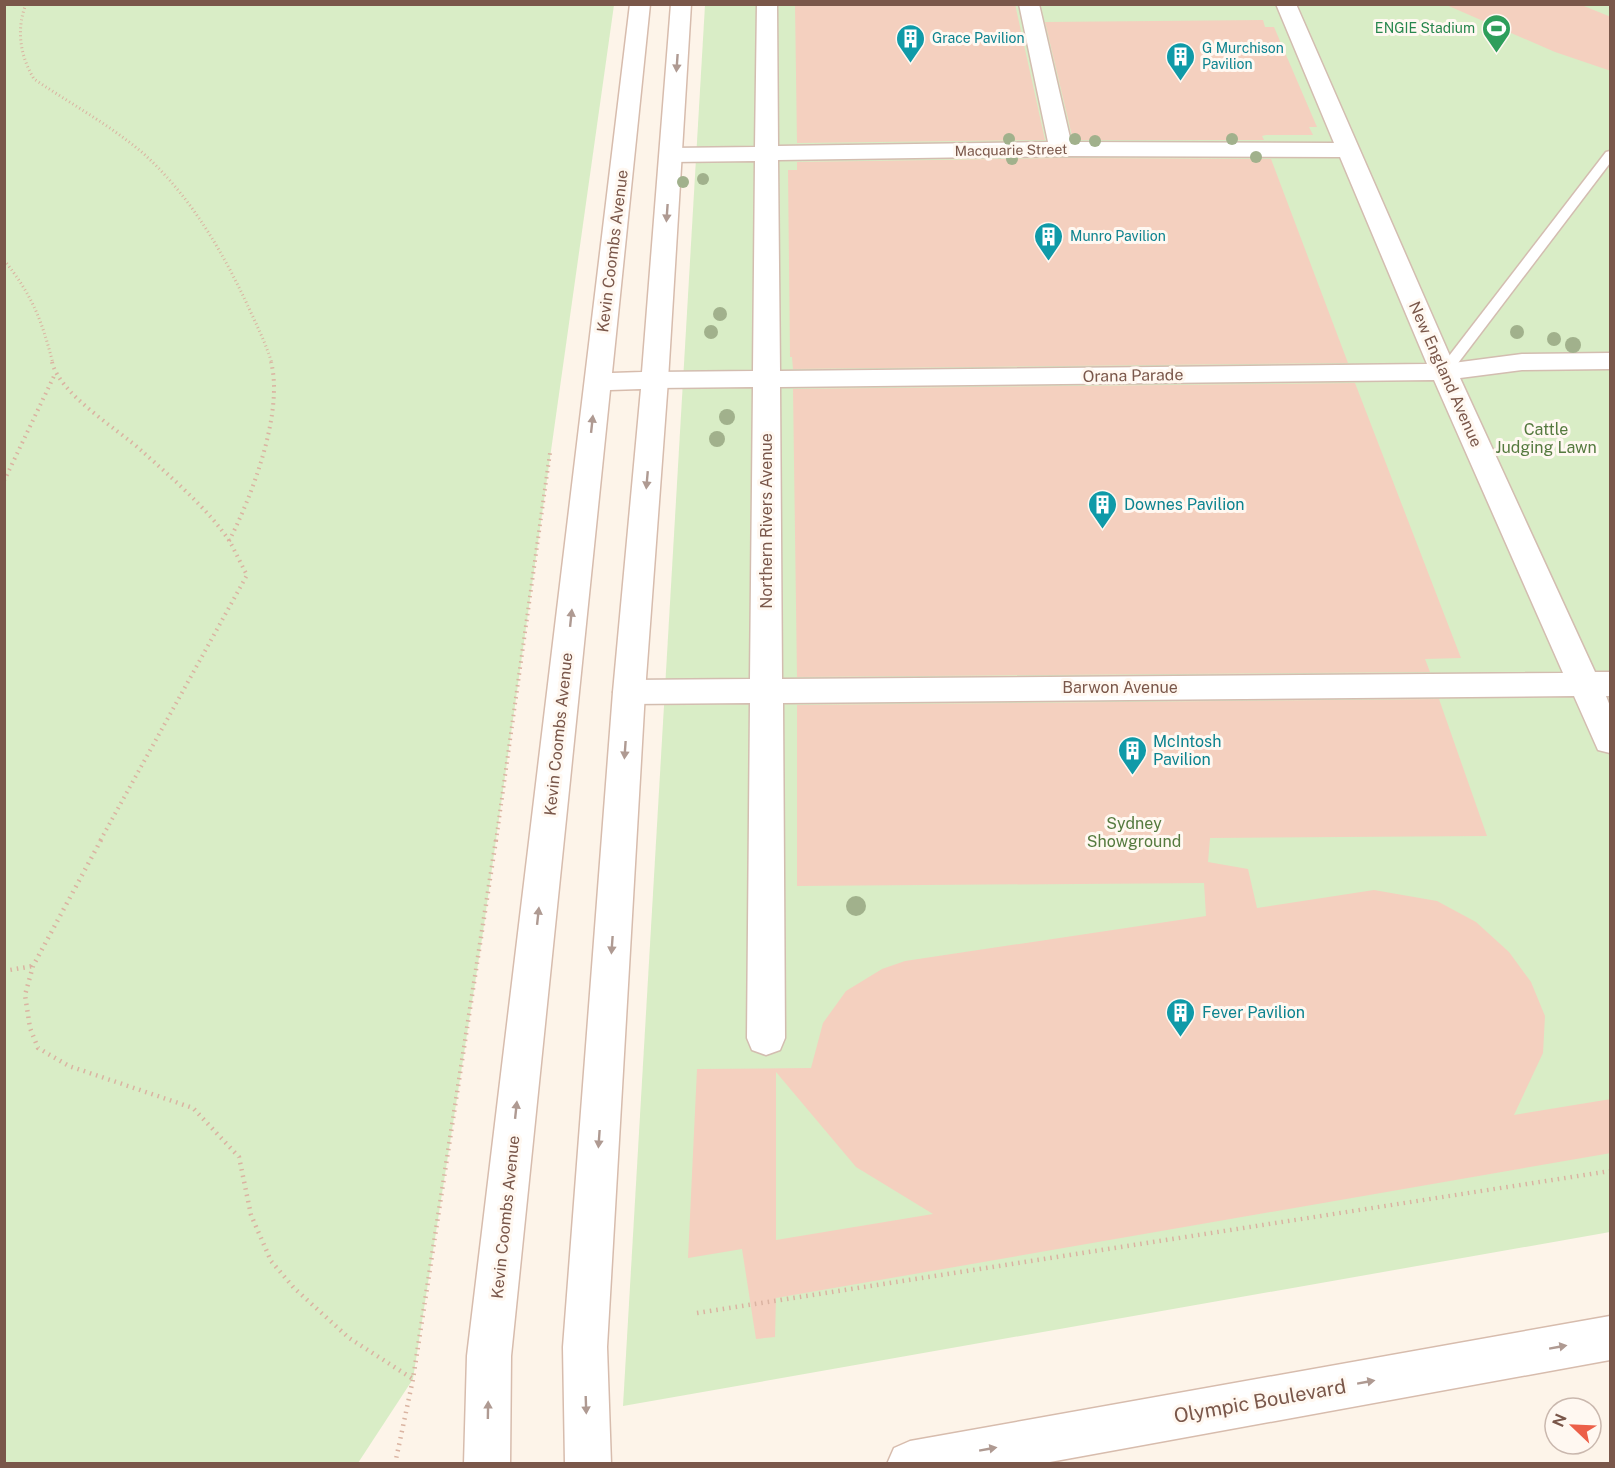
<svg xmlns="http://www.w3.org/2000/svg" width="1615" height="1468" viewBox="0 0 1615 1468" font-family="'Public Sans',sans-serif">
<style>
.green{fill:#d9edc6}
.building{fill:#f4d0bf;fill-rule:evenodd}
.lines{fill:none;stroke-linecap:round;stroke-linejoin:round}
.lane-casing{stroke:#d3bdb0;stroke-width:3}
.street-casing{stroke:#d3bdb0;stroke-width:3}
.secondary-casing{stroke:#d7bcad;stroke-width:3}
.path-far2{stroke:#dab3a1;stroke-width:3;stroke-dasharray:1 3;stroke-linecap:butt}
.path-far1{stroke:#dab3a1;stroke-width:4;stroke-dasharray:1.5 4.5;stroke-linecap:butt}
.path{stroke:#dab3a1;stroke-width:4.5;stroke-dasharray:1.5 5;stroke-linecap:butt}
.lane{fill:#fff;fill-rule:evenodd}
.street{fill:#fff;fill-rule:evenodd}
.secondary{fill:#fff;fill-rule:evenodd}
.tree{fill:#a1b18c}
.oneway{fill:#af9a92}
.labels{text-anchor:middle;stroke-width:6;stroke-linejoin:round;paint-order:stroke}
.far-leisure-label{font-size:14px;fill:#27864d;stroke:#fff8f1;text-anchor:end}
.far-culture-label{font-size:14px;fill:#0d838f;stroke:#fff8f1;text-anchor:start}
.far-street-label{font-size:14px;fill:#7a574a;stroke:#fff8f1}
.street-label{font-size:16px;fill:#7a574a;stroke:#fff8f1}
.park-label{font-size:16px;fill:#557a3f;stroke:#fff8f1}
.culture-label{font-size:16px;fill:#0d838f;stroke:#fff8f1;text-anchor:start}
.near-street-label{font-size:20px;fill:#7a574a;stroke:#fff8f1}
</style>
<rect width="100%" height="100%" fill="#fdf4e9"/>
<!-- green -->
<g class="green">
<polygon points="5,4 614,5 483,932 413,1379 358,1463 5,1463"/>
<polygon points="705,5 1610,5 1610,1232 623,1406"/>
</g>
<!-- building -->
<g class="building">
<polygon points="795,4 1015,4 1045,140 797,143"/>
<polygon points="1444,4 1579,4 1611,17 1611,71 1555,52"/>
<polygon points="1263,20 1265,27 1274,27 1317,127 1309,127 1313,135 1266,135 1262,136 1264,140 1073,140 1045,22"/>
<polygon points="1061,158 1271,159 1348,363 793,369 792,357 790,357 788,170 797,170 797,162"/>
<polygon points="1355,383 1461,658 1425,659 1430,672 797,677 793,389"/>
<path d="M1439 699 1487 836 1210 838 1208 862 1248 869 1257 908 1374 890 1437 901 1476 922 1509 952 1531 982 1545 1016 1543 1053 1514 1115 1611 1099V1153L776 1298 775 1337 756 1339 742 1249 688 1258 697 1069 811 1068 823 1023 846 991 882 969 905 961 1206 916 1204 883 797 886V705ZM776 1072 856 1167 933 1214 776 1240Z"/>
</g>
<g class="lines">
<defs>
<polygon id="lane" points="1610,151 1610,163 1449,375 1439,375 1437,372 1439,369 1606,152"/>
<path id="street" d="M757 4H777L778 146 1048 142 1019 4H1039L1071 142 1334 143 1276 4H1296L1453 363 1522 354 1610 353V369L1522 370 1460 378 1595 672H1610V696H1606L1610 706V753L1598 750 1574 696 783 703 785 1038 780 1050 766 1055 752 1050 747 1038 750 703 629 704 618 700 613 692 618 684 629 680 750 679 753 387 655 388 646 386 642 380 646 374 655 372 753 371 755 161 671 162 663 160 660 155 663 150 671 148 755 147ZM1061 156 1340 157 1427 364 780 371 778 160ZM1434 380 1563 673 782 679 780 387Z"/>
<g id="secondary">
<polygon points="630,4 650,4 612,373 642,372 671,4 691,4 668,380 645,692 607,1347 611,1464 565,1464 563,1347 613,692 641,389 610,390 511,1356 510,1464 464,1464 467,1356"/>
<polygon points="1610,1316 1610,1360 1039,1464 887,1464 894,1448 910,1441"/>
</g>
</defs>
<!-- lane casing -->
<use href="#lane" class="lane-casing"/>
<!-- street casing -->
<use href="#street" class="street-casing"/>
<!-- secondary casing -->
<use href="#secondary" class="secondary-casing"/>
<!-- path-far2 -->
<g class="path-far2">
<path d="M26 4C16 29 20 56 34 79 71 104 110 125 144 154 190 196 221 249 247 304 256 324 266 343 272 364"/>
<path d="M4 260C32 295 42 320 53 364"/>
</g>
<!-- path-far1 -->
<g class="path-far1">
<path d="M52 362C60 395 118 429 143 452 170 476 211 512 230 542 236 553 241 564 247 575L100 841"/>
<polyline points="4,481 55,374"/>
<path d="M229 541C252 496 284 412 271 362"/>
<polyline points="496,841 550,453"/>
</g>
<!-- path -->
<g class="path">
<polyline points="101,840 33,966 25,995 30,1028 38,1048 69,1066 193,1108 239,1157 251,1215 271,1261 294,1288 349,1338 413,1379"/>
<polyline points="4,971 33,966"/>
<polyline points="697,1313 1610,1171"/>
<polyline points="395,1464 413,1379 496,840"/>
</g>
<!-- lane -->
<use href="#lane" class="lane"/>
<!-- street -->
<use href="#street" class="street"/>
<!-- secondary -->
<use href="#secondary" class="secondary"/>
</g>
<!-- trees -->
<g class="tree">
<circle cx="1009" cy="139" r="6"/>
<circle cx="1075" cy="139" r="6"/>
<circle cx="1232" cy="139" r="6"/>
<circle cx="1095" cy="141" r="6"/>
<circle cx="1256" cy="157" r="6"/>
<circle cx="1012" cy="159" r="6"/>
<circle cx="703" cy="179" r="6"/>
<circle cx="683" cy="182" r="6"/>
<circle cx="720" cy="314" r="7"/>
<circle cx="711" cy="332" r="7"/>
<circle cx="1517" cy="332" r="7"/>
<circle cx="1554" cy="339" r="7"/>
<circle cx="1573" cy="345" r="8"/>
<circle cx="727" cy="417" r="8"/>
<circle cx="717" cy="439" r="8"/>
<circle cx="856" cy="906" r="10"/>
</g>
<!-- one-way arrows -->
<defs><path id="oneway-solid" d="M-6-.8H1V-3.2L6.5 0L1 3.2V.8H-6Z" transform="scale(1.5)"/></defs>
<g class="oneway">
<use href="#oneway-solid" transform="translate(677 63) rotate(94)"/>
<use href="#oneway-solid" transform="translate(667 213) rotate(94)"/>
<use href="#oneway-solid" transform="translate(592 424) rotate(-84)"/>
<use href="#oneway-solid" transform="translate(647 480) rotate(95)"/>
<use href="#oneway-solid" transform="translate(571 618) rotate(-84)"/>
<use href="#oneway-solid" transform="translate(625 750) rotate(94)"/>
<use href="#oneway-solid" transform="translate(538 916) rotate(-84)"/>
<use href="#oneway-solid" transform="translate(612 945) rotate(94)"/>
<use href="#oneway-solid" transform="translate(516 1110) rotate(-84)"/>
<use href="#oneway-solid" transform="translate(599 1139) rotate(94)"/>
<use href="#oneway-solid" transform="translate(1558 1347) rotate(-10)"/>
<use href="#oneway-solid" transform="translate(1366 1382) rotate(-10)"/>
<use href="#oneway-solid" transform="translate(586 1405) rotate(88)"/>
<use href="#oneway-solid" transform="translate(488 1410) rotate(-89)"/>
<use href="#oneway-solid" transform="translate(988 1449) rotate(-10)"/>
</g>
<!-- icons -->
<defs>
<symbol id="stadium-pin" viewBox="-11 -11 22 30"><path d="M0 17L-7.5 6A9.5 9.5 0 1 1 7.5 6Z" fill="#2e9e5b" stroke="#fff8f1"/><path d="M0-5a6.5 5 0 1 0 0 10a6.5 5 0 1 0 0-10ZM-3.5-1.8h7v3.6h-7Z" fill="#fff"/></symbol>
<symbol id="building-pin" viewBox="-11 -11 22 30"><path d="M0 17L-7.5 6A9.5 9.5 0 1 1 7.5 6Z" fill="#0f9aa8" stroke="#fff8f1"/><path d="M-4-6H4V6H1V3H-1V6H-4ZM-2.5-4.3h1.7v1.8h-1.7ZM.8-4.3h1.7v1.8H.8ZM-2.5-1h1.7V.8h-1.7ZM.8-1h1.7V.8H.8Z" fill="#fff"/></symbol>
</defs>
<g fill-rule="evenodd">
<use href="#stadium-pin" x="1480" y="12" width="33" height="45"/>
<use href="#building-pin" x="894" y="22" width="33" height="45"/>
<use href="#building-pin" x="1164" y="40" width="33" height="45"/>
<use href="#building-pin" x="1032" y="220" width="33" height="45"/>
<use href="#building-pin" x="1086" y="488" width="33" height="45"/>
<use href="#building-pin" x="1116" y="734" width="33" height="45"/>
<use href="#building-pin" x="1164" y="996" width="33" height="45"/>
</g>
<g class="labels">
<!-- far-leisure labels -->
<g class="far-leisure-label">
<text x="1475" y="33">ENGIE Stadium</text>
</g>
<!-- far-culture labels -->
<g class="far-culture-label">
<text x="932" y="43">Grace Pavilion</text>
<text x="1202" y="53">G Murchison<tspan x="1202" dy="16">Pavilion</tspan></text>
<text x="1070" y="241">Munro Pavilion</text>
</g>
<!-- far-street labels -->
<g class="far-street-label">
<text transform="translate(1011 150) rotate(-1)" y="5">Macquarie Street</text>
</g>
<!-- street labels -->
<g class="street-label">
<text transform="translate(612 251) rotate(-83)" y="6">Kevin Coombs Avenue</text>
<text transform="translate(1446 374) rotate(66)" y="6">New England Avenue</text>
<text transform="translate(1133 375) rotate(-1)" y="6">Orana Parade</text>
<text transform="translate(766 521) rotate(-90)" y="6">Northern Rivers Avenue</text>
<text x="1120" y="693">Barwon Avenue</text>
<text transform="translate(558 734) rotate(-84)" y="6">Kevin Coombs Avenue</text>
<text transform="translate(505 1217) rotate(-84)" y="6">Kevin Coombs Avenue</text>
</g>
<!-- park labels -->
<g class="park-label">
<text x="1546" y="435">Cattle<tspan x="1546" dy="18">Judging Lawn</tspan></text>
<text x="1134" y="829">Sydney<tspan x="1134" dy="18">Showground</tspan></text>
</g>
<!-- culture labels -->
<g class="culture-label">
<text x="1124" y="510">Downes Pavilion</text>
<text x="1153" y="747">McIntosh<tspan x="1153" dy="18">Pavilion</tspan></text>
<text x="1202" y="1018">Fever Pavilion</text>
</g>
<!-- near-street labels -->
<g class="near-street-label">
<text transform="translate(1260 1401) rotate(-10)" y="7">Olympic Boulevard</text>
</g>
</g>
<!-- border -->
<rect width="1615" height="1468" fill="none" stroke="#7a574a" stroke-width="12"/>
<!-- north arrow -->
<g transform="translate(1573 1426) rotate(293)"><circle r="28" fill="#fff8f1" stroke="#cab8ae" stroke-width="1.5"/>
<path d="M0-4.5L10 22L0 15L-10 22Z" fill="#ec6049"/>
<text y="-9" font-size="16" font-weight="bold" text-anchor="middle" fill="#7a574a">N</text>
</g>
</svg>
